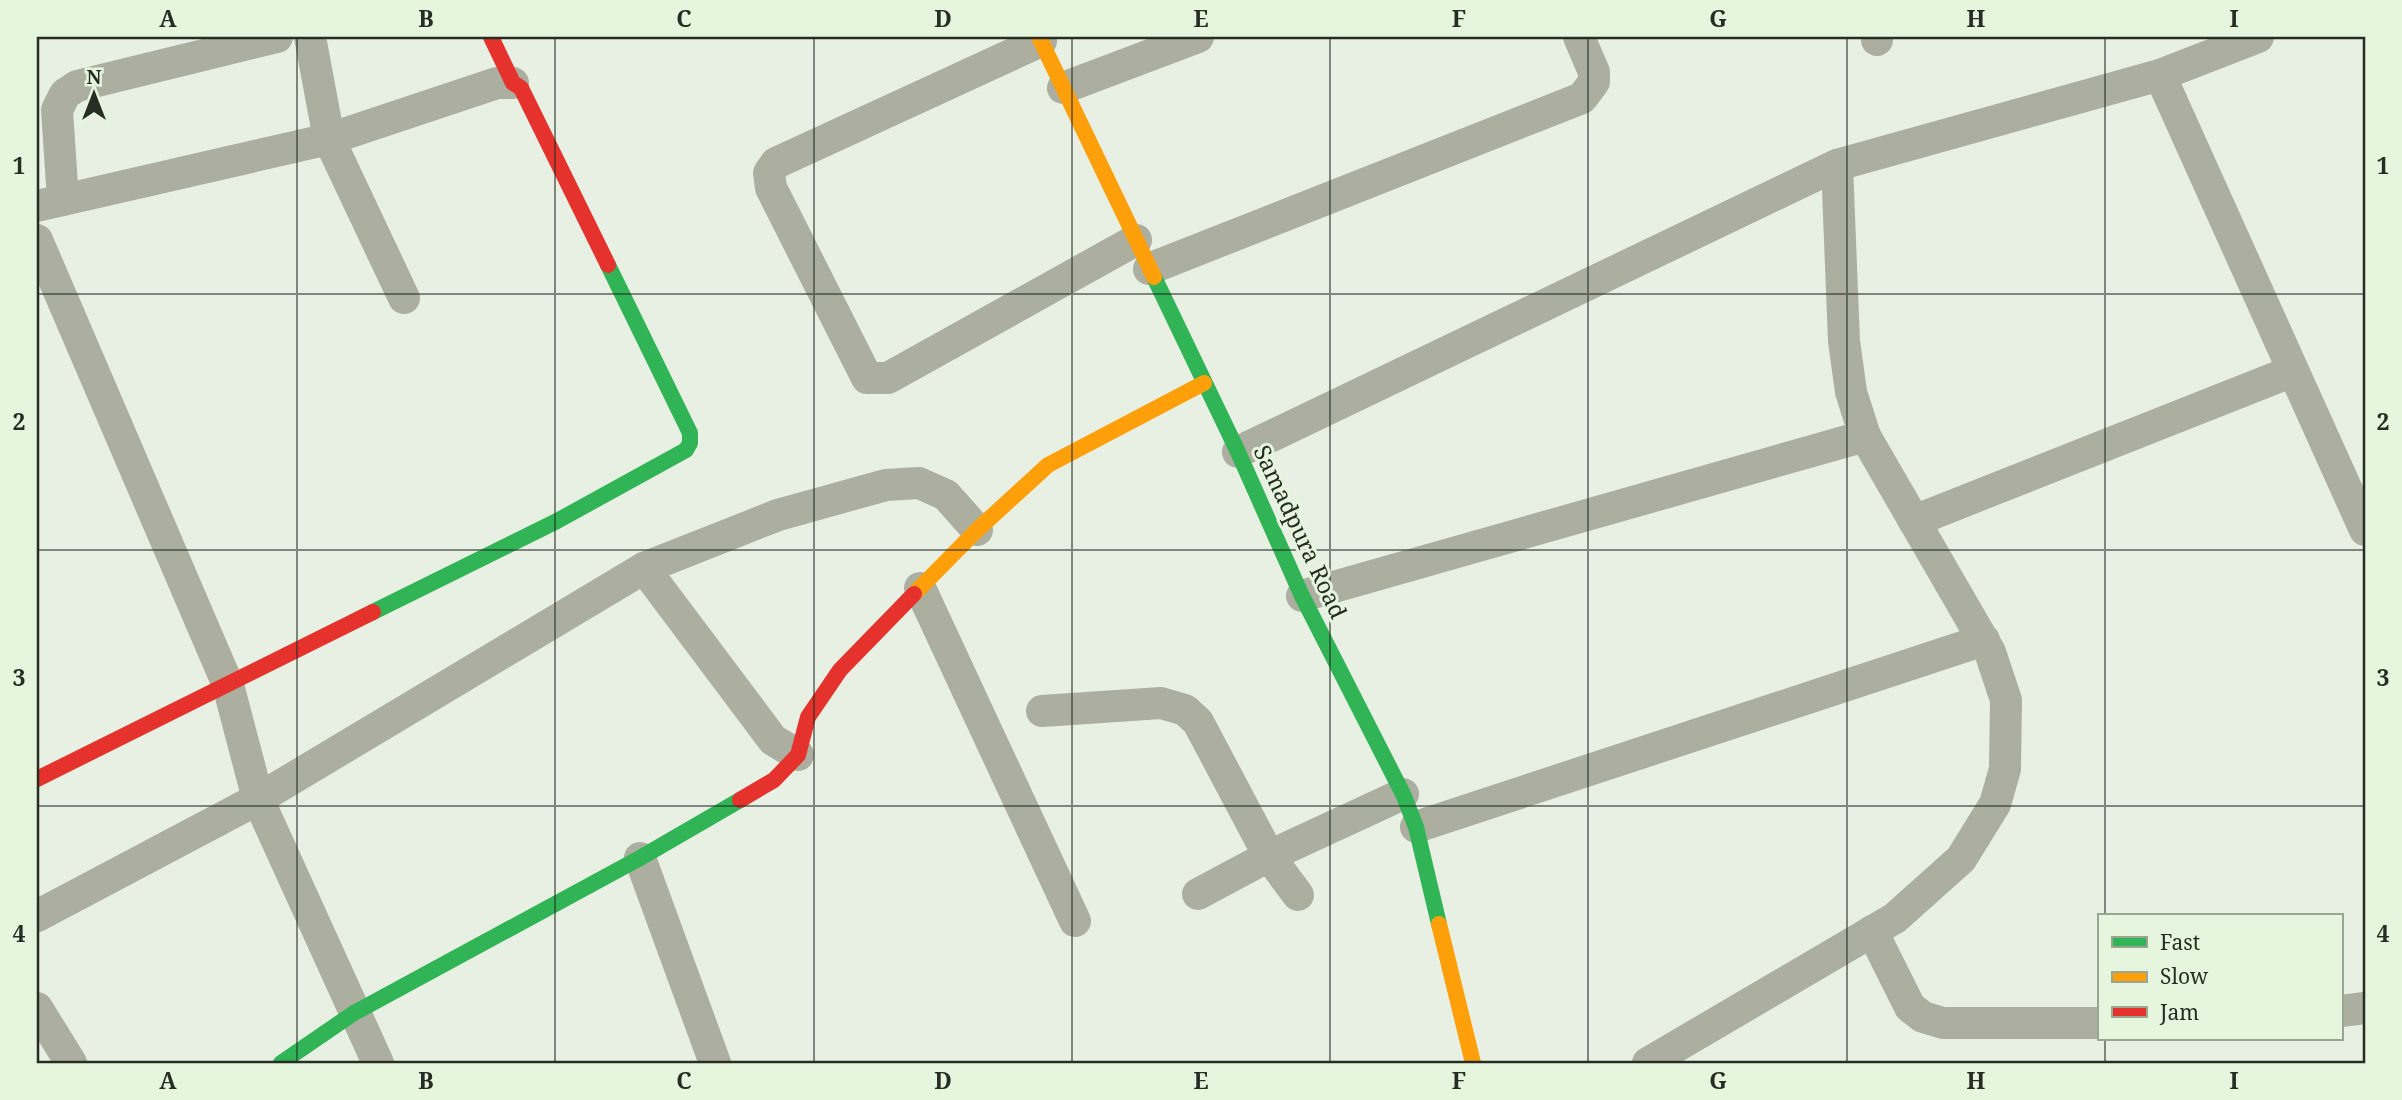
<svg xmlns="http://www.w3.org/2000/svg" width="2402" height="1100" viewBox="0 0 2402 1100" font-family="'Noto Serif',serif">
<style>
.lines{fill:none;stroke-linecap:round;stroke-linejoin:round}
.street{stroke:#acafa0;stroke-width:32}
.fast{stroke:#30b455;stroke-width:16}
.slow{stroke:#ff9f0a;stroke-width:16}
.jam{stroke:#e5322d;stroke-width:16}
.grid{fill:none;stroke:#272d24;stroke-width:2;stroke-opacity:0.55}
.labels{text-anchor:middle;stroke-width:6;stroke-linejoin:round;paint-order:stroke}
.street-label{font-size:23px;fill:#272d24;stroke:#e6f6de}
.neatline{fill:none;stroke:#272d24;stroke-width:2.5}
.grid-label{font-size:23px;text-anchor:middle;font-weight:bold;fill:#272d24}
</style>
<rect width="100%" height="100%" fill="#e8f0e4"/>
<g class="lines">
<!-- street -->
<g class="street">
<polyline points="310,37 329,139 404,298"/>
<polyline points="1877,37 1877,40"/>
<polyline points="1041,41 776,163 769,173 771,188 867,378 888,378 1136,240"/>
<polyline points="2160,75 2365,530"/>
<polyline points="1063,88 1198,37"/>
<polyline points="63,200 57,110 65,94 77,86 277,37"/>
<polyline points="37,206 329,139 497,83 513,83"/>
<polyline points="37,240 228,685 258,799 378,1063"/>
<polyline points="1149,269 1582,98 1594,82 1594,72 1579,37"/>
<polyline points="1238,452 1837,165 2160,75 2258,37"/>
<polyline points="1914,521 2293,371"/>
<polyline points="644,568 773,740 798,755"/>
<polyline points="920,588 1075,921"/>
<polyline points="1302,596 1865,436"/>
<polyline points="1042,711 1161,703 1185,710 1198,722 1269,856 1298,895"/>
<polyline points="1416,827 1984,640"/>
<polyline points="640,858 715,1063"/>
<polyline points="1198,894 1269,856 1403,794"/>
<polyline points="37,916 258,799 644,568 778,515 886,485 919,483 946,495 977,530"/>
<polyline points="1872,931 1910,1007 1923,1017 1943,1023 2099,1023"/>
<polyline points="37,1008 71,1063"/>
<polyline points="2341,1011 2365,1008"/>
<polyline points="1648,1063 1895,918 1961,859 1995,804 2005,769 2006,700 1990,652 1865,436 1851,392 1844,341 1837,165"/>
</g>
<!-- fast -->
<g class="fast">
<polyline points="1154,277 1238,452 1302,596 1403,794 1416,827 1439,924"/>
<polyline points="373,612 557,521 686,450 690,443 690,433 608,265"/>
<polyline points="281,1063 354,1013 640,858 740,800"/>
</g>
<!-- slow -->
<g class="slow">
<polyline points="1039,37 1154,277"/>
<polyline points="914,594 977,530 1048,465 1204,383"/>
<polyline points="1439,924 1473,1063"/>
</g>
<!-- jam -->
<g class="jam">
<polyline points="491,37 513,83 521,88 608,265"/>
<polyline points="37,779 373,612"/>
<polyline points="740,800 774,780 798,755 808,717 840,670 914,594"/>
</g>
</g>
<!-- grid -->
<path class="grid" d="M297 37V1063M555 37V1063M814 37V1063M1072 37V1063M1330 37V1063M1588 37V1063M1847 37V1063M2105 37V916M37 294H2365M37 550H2365M37 806H2365M2105 1039V1063"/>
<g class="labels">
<!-- street labels -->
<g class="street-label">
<text transform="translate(1300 532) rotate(65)" y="8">Samadpura Road</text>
</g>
</g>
<!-- border -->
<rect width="2402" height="1100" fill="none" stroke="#e6f6de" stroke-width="77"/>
<!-- legend -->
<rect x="2098" y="914" width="245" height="126" fill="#e6f6de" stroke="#9aa694" stroke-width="2"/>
<rect x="2112" y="937" width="35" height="10" fill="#30b455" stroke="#9aa694" stroke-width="2"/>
<text x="2160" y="950" font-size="21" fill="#272d24">Fast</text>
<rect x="2112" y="972" width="35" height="10" fill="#ff9f0a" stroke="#9aa694" stroke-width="2"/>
<text x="2160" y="984" font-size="21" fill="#272d24">Slow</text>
<rect x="2112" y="1007" width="35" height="10" fill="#e5322d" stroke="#9aa694" stroke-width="2"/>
<text x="2160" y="1020" font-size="21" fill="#272d24">Jam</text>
<!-- north arrow -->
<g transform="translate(94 94)" stroke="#e6f6de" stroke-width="5" paint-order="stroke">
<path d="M0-5L12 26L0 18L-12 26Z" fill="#272d24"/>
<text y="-10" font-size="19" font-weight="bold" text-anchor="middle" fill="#272d24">N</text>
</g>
<rect x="38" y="38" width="2326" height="1024" class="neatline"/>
<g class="grid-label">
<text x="168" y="27">A</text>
<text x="426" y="27">B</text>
<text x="684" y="27">C</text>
<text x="943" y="27">D</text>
<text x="1201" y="27">E</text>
<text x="1459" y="27">F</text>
<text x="1718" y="27">G</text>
<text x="1976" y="27">H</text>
<text x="2234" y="27">I</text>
<text x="19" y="174">1</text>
<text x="2383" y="174">1</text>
<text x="19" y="430">2</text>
<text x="2383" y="430">2</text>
<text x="19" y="686">3</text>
<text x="2383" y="686">3</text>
<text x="19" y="942">4</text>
<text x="2383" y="942">4</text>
<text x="168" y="1089">A</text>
<text x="426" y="1089">B</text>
<text x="684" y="1089">C</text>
<text x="943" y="1089">D</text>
<text x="1201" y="1089">E</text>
<text x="1459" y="1089">F</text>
<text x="1718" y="1089">G</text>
<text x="1976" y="1089">H</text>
<text x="2234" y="1089">I</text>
</g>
</svg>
